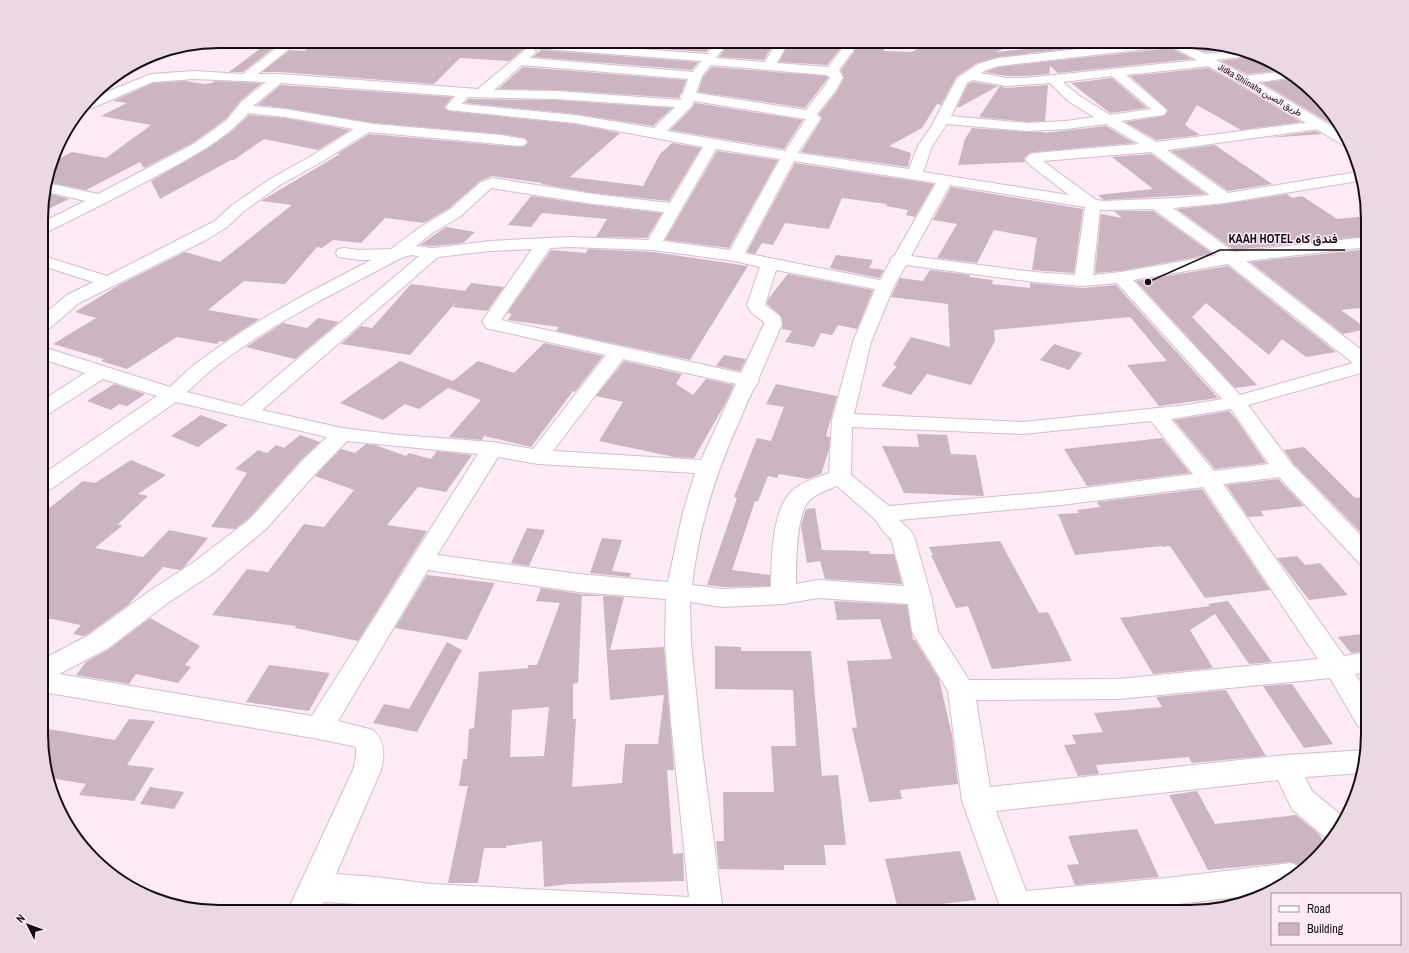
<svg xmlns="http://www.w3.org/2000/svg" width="1409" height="953" viewBox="0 0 1409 953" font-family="'Archivo Narrow',Vazirmatn,sans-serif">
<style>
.building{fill:#cab5c0;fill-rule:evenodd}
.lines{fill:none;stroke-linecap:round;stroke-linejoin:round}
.minor-casing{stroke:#d4beca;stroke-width:2}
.major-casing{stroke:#d4beca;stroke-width:2}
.minor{fill:#fff;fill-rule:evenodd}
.major{fill:#fff;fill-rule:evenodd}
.labels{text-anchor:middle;stroke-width:3;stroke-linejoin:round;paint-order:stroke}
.far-street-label{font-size:9px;fill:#150e12;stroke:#fceaf4}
.rim{fill:none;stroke:#150e12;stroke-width:2}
.leader{fill:none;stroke:#150e12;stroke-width:1.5}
.callout-dot{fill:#150e12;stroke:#fceaf4;stroke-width:1.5}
.callout-label{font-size:12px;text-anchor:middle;font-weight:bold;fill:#150e12;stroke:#fceaf4;stroke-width:3;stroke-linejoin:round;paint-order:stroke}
</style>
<rect width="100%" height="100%" fill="#fceaf4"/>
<!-- building -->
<g class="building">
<polygon points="317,41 400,46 400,41 505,41 504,42 530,43 531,47 525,48 509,61 460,58 434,84 280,72 262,72 290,50 304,51"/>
<polygon points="608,41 715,41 706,52 605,45"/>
<polygon points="730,41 775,41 764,60 719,57"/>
<polygon points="790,41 843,41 840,49 827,65 779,62"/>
<polygon points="858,41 884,41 884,51 911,52 936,41 1020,41 996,52 1106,41 1136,41 998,57 977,63 956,77 941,105 937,104 922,128 889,146 911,153 908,167 801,152 822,119 819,114 836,93 844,78 841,70 854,52"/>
<polygon points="1183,41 1190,41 1238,49 1205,52"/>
<polygon points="261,48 272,49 243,72 229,72"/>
<polygon points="1171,48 1192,59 1058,73 1050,66 1049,74 1025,76 1006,76 985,72 999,67"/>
<polygon points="541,50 698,62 692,70 533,57"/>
<polygon points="1256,56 1257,56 1286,70 1247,74 1221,61"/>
<polygon points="523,67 686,80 682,92 679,95 679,98 556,90 498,89"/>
<polygon points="712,67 826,76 828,78 805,108 698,92 703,77"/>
<polygon points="1208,68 1238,84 1301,122 1241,130 1197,105 1185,125 1200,135 1156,140 1125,122 1164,116 1168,110 1130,76"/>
<polygon points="1112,78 1147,108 1110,113 1071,83"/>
<polygon points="1296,78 1344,130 1345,132 1262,83"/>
<polygon points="185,81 204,84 212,83 215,81 262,83 241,100 226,119 194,142 144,168 140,162 86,190 47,182 53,162 72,152 106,158 151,125 101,116 127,103 113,101 153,83"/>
<polygon points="973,82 998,86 960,107 957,107 968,84"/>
<polygon points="281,85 452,97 444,107 448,111 575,124 620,133 570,177 643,186 660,154 672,143 701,148 669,201 593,193 541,184 542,183 492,176 480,181 448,209 424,223 385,218 361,243 333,240 322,248 317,247 285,284 244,281 208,310 259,319 224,342 220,341 217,344 177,337 127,369 101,361 104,359 53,344 96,318 75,312 119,285 185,252 220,262 292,205 261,201 340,154 337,154 369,134 520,147 525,146 528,143 525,138 501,134 374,123 285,108 257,105"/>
<polygon points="1048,85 1045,121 1027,122 979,117 1000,86 1006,88"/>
<polygon points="469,99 556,100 672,108 653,126 575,114 465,103"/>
<polygon points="695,103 803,120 784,149 670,130 692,108"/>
<polygon points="249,115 285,118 350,130 318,150 264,139 234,160 231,160 160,199 151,181 210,147 231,132"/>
<polygon points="1106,126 1134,143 1035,152 1029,153 1024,158 1025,162 958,165 965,139 972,128 1027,132 1044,132 1044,133"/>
<polygon points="1316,131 1322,134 1266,138"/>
<polygon points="1215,145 1272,184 1228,191 1171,151"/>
<polygon points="717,151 778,160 729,248 665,240"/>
<polygon points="1151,154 1206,194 1104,200 1098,195 1153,189 1112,157"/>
<polygon points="795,163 934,184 915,217 906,215 908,210 886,206 887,204 842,198 829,229 785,223 773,245 762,243 755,254 747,252"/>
<polygon points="951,187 1083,209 1074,273 1032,270 1037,238 994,230 977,263 937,258 957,224 933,220"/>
<polygon points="44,193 44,192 69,199 42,212"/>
<polygon points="1287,194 1292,198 1302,196 1337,219 1368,216 1368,236 1234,250 1177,209 1225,204"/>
<polygon points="531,196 593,205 662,213 647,238 596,237 607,219 542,213 531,227 508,225"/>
<polygon points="1114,211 1153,211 1213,254 1121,271 1095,273 1101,214 1122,218"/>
<polygon points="446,227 475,232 463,243 433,246 420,245"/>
<polygon points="588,249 653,252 748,266 690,360 556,331 559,327 508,320 512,314 507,313 551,250 586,253"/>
<polygon points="1368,249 1368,307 1341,310 1367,329 1343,334 1250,262"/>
<polygon points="836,255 873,260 869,268 884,270 879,278 830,268"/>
<polygon points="1228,266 1336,352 1306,357 1282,339 1269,355 1206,303 1192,317 1257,385 1235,388 1136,281"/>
<polygon points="930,270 970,275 969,277 993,280 992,284 1030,288 1030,283 1083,288 1116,285 1218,398 1159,406 1127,365 1167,361 1131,318 1129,317 994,330 995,341 971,385 927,374 911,395 881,386 897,366 893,365 911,337 950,347 948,304 891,297 900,278 923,281"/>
<polygon points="788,274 873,290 857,329 838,325 832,335 821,333 814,347 785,342 792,331 782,329 783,324 781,316 767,304 768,299"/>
<polygon points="471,283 504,287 487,311 453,307 459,299 410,355 341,344 361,326 372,328 411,284 465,291"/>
<polygon points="318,318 339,322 295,359 246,347 283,323 307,328"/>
<polygon points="544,343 603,356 575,392 573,391 531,447 484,436 482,440 449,437 481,400 448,388 419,409 405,404 383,420 340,403 400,361 453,381 478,361 514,373"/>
<polygon points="1054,344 1082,353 1069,370 1040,360"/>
<polygon points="724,355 746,359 740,371 716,366"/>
<polygon points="624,361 682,374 676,384 693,395 706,379 734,385 724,406 694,458 674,457 599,441 623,402 596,396"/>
<polygon points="114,384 145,394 127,406 119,404 111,410 87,401"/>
<polygon points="776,384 837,396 826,436 830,437 829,450 821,474 808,479 779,474 777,478 768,476 758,501 755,501 732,570 770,575 770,586 724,587 707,585 737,498 734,497 757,438 771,441 784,407 766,404"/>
<polygon points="1229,411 1236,419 1266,463 1215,469 1174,420"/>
<polygon points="201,415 228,425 198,447 171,436"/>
<polygon points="917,434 947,435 951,454 976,455 984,496 904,493 882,446 919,447"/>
<polygon points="300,435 320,442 300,461 249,518 235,529 211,527 247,473 235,469 258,450 267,453 276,445 284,448"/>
<polygon points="1162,438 1190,473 1087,486 1064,449"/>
<polygon points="366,444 375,445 406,456 409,453 431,459 437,451 472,455 446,492 418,487 387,525 427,531 358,641 295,628 296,626 212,615 247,569 268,572 304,524 324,527 354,490 315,476 341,449 355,453"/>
<polygon points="1304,447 1355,498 1368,496 1368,540 1293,463 1284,450"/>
<polygon points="131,460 166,475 138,494 148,496 118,524 122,526 95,548 143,557 169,530 208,538 185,566 180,570 163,567 128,605 88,634 83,636 73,634 81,625 42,617 42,514 83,481 95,483"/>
<polygon points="1278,479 1304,506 1261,511 1264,516 1248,517 1226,485"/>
<polygon points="1202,489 1270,590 1205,598 1170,546 1163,547 1162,546 1075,555 1058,514 1079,513 1077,510 1100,507 1097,502"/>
<polygon points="815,508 822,550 869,551 870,554 894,554 902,584 825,579 820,561 807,563 801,526 806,509"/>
<polygon points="527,528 545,530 529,566 511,563"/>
<polygon points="602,538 622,540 612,571 631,573 630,577 590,573"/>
<polygon points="1000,541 1039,613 1048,612 1072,661 992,669 968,606 956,608 931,555 933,555 929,547"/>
<polygon points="1297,556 1305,565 1320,563 1348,595 1309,600 1277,558"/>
<polygon points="427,575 495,583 467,640 395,628"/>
<path d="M541 588 582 594 578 683 573 684V719H576L572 787 622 783 625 744H658L664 695 610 700 603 596H582L583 594 624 597 610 650 664 647 674 770H667L673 854 683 853 684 881 568 884 544 887 542 841 506 846V848H484L478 883H448L468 786H459L463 759H467L469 729 474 728 479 672 528 668V665H537L560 603 536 601ZM549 707 544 756 510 757 512 710Z"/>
<polygon points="834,601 907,605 913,640 915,640 939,679 952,735 958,784 900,790 902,799 869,802 852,728 857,727 847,661 892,659 880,619 837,620"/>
<polygon points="1228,601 1272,662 1249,664 1215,614 1190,630 1213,668 1153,674 1120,618 1210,606 1208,604"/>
<polygon points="150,618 200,646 185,665 191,667 178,683 136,674 129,684 76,675 86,662 108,650"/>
<polygon points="1368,633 1368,651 1351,653 1338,637"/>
<polygon points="447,642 462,650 417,732 373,723 384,704 409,709"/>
<polygon points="715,646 741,647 741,651 811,651 822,776 838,775 846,845 824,845 826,865 784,865 784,870 719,869 716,841 724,841 723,792 774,792 771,746 796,746 793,690 715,689"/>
<polygon points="269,665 330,673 309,711 246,702"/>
<polygon points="1292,684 1333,744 1304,748 1263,686"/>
<polygon points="1226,690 1266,756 1192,763 1189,757 1096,765 1099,774 1078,776 1064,745 1076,744 1072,735 1103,732 1094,713 1162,707 1156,697"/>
<polygon points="129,719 155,721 127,765 154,768 134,801 79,795 86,784 50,778 42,757 42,735 48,729 115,740"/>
<polygon points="150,787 184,792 174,809 140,804"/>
<polygon points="1197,791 1215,824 1296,815 1319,834 1325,845 1302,866 1291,862 1208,870 1169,795"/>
<polygon points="1137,829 1159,877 1075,885 1067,865 1079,864 1068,836"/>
<polygon points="960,851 976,900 898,909 885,859"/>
</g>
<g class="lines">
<defs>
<g id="minor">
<path d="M285 41H299L258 74H280L478 89 526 49H534L536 52 530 58 693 72 701 61 533 48 531 45 533 42 537 41 707 54 717 41H729L716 58 765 62 777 41H789L777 63 828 67 841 50 845 41H857L853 51 839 70 843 77 835 92 817 114 821 118 798 153 909 169 918 146 931 127 957 78 978 64 998 58 1150 41 1179 42 1177 45 1173 46 999 66 986 70 981 73 1006 78H1025L1198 60 1197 58 1199 55 1203 54 1244 50 1256 55 1215 60 1216 62 1214 65 1210 66 1126 75 1167 110 1164 115 1121 121 1156 142 1319 121 1324 122 1326 125 1324 128 1319 129 1167 150 1228 193 1357 172 1359 180 1358 181 1225 203 1173 208 1234 252 1368 237V247L1246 261 1368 355V371L1248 405 1292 464 1368 543V566L1360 564 1279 477 1223 484 1344 656 1368 652V672L1355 674 1368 694V729L1358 726 1330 678 1119 699 976 700 990 787 1286 755 1367 750 1362 773 1305 777 1312 791 1345 818 1338 833 1328 840 1292 809 1278 780 996 811 1026 891 1167 878 1291 863 1301 867 1279 888 1255 895 1109 912H1002L962 801 948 691 912 632 908 604 818 598 783 604 722 607 690 602 691 643 702 750 723 912H428L376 905 324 902 319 912H287L353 770 356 757V748L353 746 319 739 43 692V659L89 635 151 590 194 562 250 519 301 462 327 437 176 402 51 489 43 491V474L157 396 103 379 50 413 43 415V400L85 373 43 359V347L170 387C180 378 190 367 202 359 255 320 313 290 371 260H359L338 257 336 253 338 249 344 248 359 250 391 249 419 228 449 210 481 182 493 178 593 194 670 203 703 147 575 123 448 110 446 107 455 96 281 83 253 106 285 109 374 124 501 135 525 139 527 142 525 145 520 146 369 132 323 161 280 185 243 212 227 227 206 240 79 303 50 328 43 329V315L67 295 93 282 43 266V256L107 276 215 221 231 206 270 179 313 155 354 129 285 117 248 113C226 139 195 155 166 171 127 192 88 212 49 231L43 233V222L85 201 44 191 47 183 98 194 195 143 227 120 242 101 266 82 194 79 153 82 92 108H84L92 98 151 74 194 71 243 74ZM522 65 688 79 683 93 680 96 681 100 556 91 494 90ZM711 65 826 75 830 77 824 87 806 110 696 93 702 76ZM1112 76 1151 109 1110 115 1078 95 1063 82ZM973 80 1006 86 1050 83 1068 101 1094 117 1066 121 1027 123 951 116 967 83ZM468 97 556 99 675 107 654 128 575 115 462 104ZM694 101 805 119H806L785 151 667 131 691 107ZM947 124 1027 131 1066 129 1106 124 1139 144 1035 153 1030 154 1025 159 1030 165 1069 195 923 172 932 146ZM716 149 780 159 730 250 663 241ZM1151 152 1210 195 1176 198 1104 201 1096 200 1043 161ZM794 161 936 183 895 255 890 259 891 260 880 280 745 253ZM950 185 1085 207 1075 275 1034 272 911 256ZM491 188 593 204 664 212 648 240 569 237 490 241 433 248 416 246 431 234 461 216ZM1153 209 1217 255 1121 272 1093 275 1100 210ZM569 247 653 250 735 261 760 267 747 305 752 313 764 322V324L741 373 501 320 550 248ZM532 249 482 321 486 328 606 355 533 449 492 442 399 435 342 428 262 410 438 257 490 251ZM411 255 419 256 242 406 187 392C196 384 205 375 214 368 271 323 338 292 401 258ZM1228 264 1353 363 1240 395 1133 280ZM906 265 1034 282 1083 286 1117 283 1222 399 1187 405 1023 422 854 414 871 342 894 286ZM776 270 875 289 853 342 832 420 829 473C817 478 803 481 793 490 771 510 772 559 771 587L722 589 692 585C699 527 715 474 739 422 745 408 750 393 759 381L758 380 782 324 780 316 765 305ZM623 359 736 384 701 460 553 451ZM1231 409 1269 464 1214 471 1171 419ZM1151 421 1193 474 1061 491 889 506 851 475 852 427 1023 434ZM347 441 478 454 312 716 59 674 107 649 169 602 212 574 266 529 317 472ZM498 457 538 464 695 473 683 512 668 582 579 574 437 555ZM837 486 875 519 883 531 891 539 904 586 818 580 796 584C796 565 796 516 808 502 815 494 827 490 837 486ZM1203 487 1318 659 1119 679 969 680 938 631 931 596 914 536 910 530 899 520 1061 505ZM428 570 579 592 666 599 665 643 671 722 689 897 431 884 376 877 336 874 381 770C385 755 385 741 373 730L338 721Z"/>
<polygon points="1288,71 1295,77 1244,84 1239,83 1238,80 1239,77 1244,76"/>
</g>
<polygon id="major" points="1165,41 1180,41 1249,77 1345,134 1349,146 1343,145 1239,83 1167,44"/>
</defs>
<!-- minor casing -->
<use href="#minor" class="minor-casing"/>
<!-- major casing -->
<use href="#major" class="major-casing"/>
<!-- minor -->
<use href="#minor" class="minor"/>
<!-- major -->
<use href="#major" class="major"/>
</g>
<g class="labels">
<!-- far-street labels -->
<g class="far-street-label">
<text transform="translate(1260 90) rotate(30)" y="3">Jidka Shiinaha طريق الصين</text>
</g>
</g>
<!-- crop -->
<path d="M0 0H1409V953H0ZM219 48H1190A171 171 0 0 1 1361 219V734A171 171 0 0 1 1190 905H219A171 171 0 0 1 48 734V219A171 171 0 0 1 219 48Z" fill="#ead8e2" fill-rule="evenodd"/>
<path class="rim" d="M219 48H1190A171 171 0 0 1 1361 219V734A171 171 0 0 1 1190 905H219A171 171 0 0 1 48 734V219A171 171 0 0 1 219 48Z"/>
<!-- callouts -->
<path class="leader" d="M1148 282L1220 250H1345"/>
<circle class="callout-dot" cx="1148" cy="282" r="4"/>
<g class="callout-label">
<text x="1283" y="243">KAAH HOTEL فندق كاه</text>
</g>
<!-- legend -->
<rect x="1271" y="893" width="130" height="52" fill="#fceaf4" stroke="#a0929a"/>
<rect x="1279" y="906" width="20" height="6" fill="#ffffff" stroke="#a0929a"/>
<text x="1307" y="913" font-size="12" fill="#150e12">Road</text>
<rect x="1279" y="923" width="20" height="12" fill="#cab5c0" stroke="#a0929a"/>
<text x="1307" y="933" font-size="12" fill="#150e12">Building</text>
<!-- north arrow -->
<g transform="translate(28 925) rotate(312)" stroke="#fceaf4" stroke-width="3" paint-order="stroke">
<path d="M0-3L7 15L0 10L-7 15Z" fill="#150e12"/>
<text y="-6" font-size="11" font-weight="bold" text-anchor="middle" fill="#150e12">N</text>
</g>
</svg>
